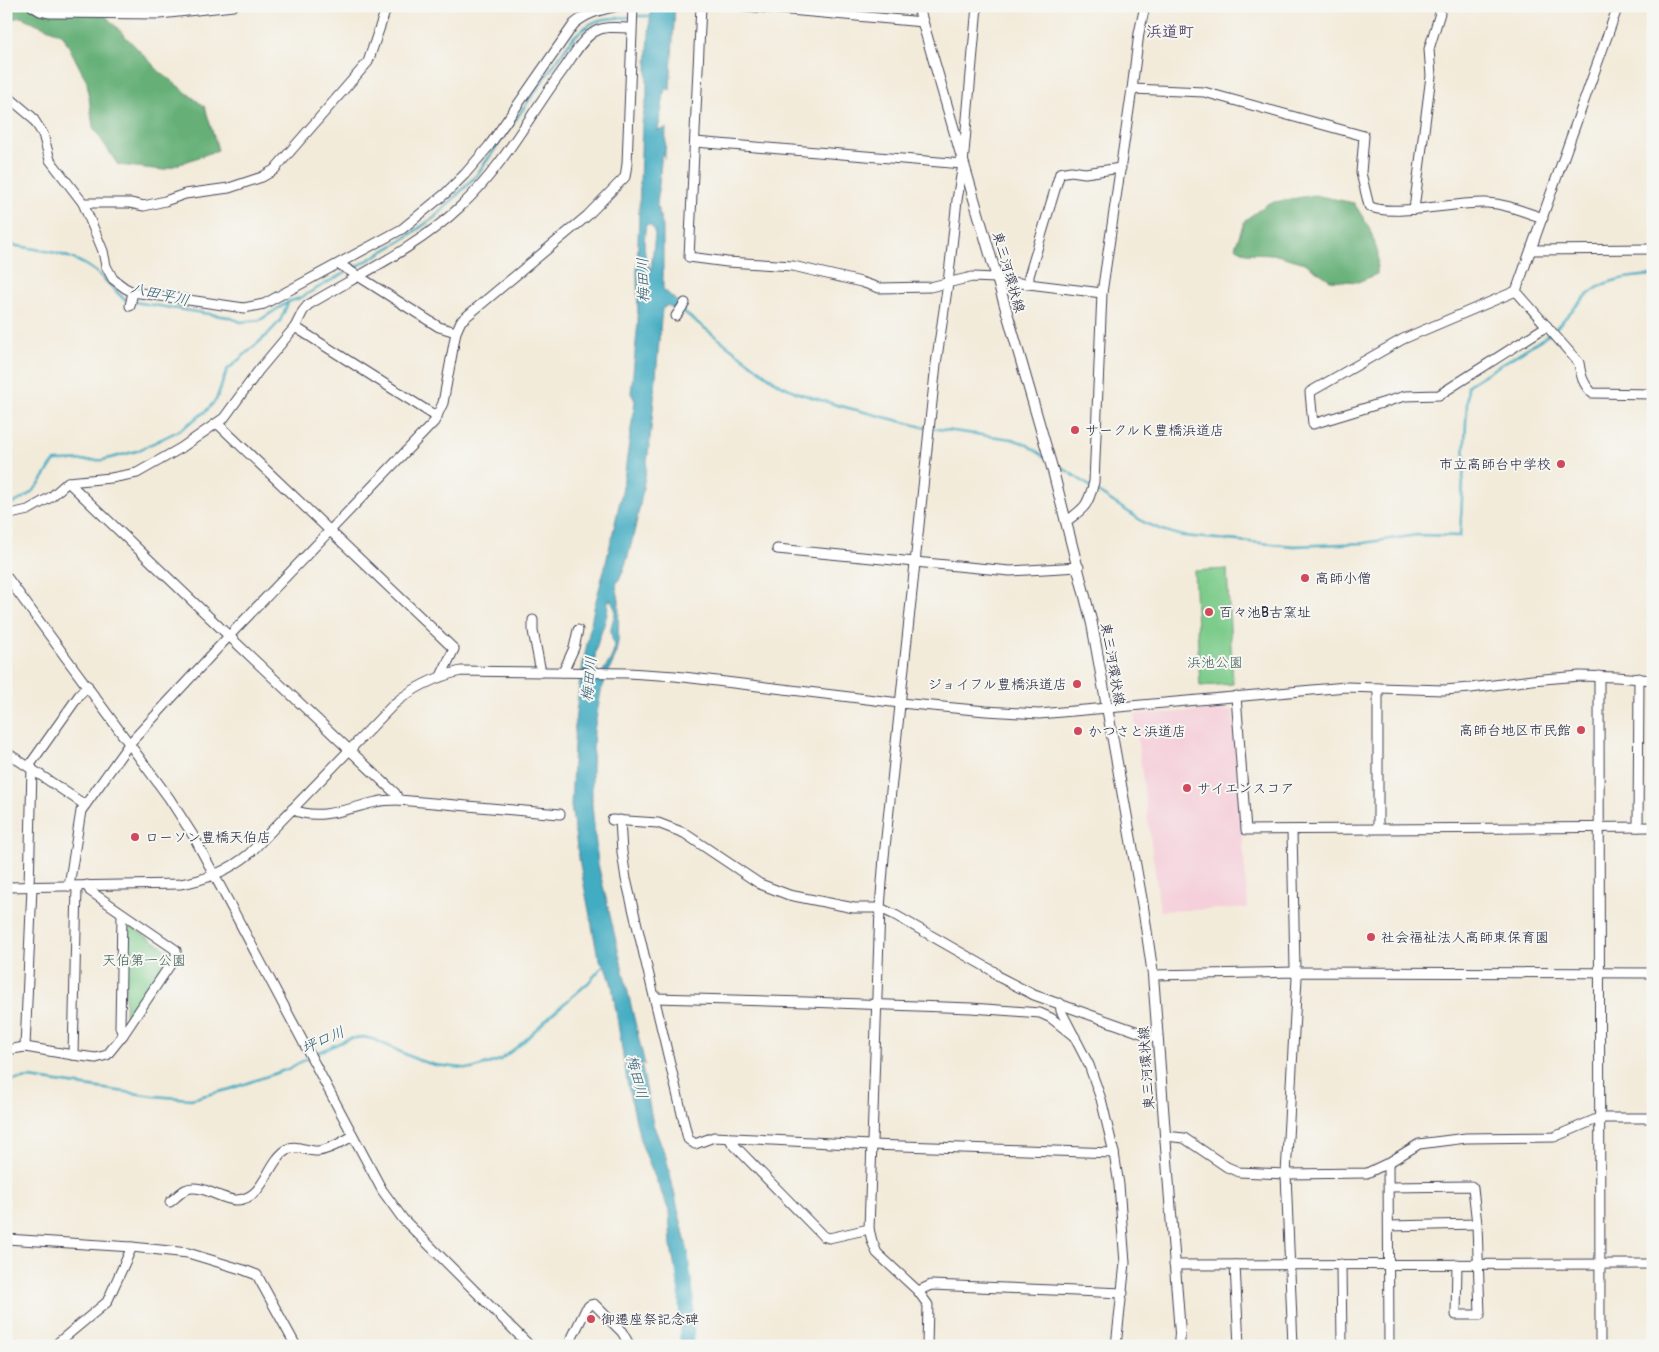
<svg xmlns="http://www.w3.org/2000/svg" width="1659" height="1352" viewBox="0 0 1659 1352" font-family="Pangolin,'Klee One',sans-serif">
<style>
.built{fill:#f5cfda}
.green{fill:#7ecc8c;stroke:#507764}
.forest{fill:#66b078;stroke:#44695a}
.water{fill:#42acc2;stroke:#32677e;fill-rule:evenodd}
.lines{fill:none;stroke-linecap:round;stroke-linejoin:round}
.stream{stroke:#42acc2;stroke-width:2.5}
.river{stroke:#42acc2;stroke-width:15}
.minor-casing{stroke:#414053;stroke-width:11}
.major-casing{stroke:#414053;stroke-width:12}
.minor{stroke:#fff;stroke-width:9}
.major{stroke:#fff;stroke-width:10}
.poi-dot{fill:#d1495b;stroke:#f6f6f2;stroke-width:2}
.labels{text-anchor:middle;stroke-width:4;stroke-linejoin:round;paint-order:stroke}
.street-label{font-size:14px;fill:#22223b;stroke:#f6f6f2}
.poi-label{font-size:14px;fill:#22223b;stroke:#f6f6f2;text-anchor:start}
.park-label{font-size:14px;fill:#425e57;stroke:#f6f6f2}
.water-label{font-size:15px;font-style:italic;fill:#2f5971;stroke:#f6f6f2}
.quarter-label{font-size:16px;font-weight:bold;fill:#615174;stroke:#f6f6f2}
</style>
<rect width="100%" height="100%" fill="#f6f6f2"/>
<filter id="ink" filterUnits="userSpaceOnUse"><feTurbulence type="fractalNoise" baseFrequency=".02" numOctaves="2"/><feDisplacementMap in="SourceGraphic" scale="10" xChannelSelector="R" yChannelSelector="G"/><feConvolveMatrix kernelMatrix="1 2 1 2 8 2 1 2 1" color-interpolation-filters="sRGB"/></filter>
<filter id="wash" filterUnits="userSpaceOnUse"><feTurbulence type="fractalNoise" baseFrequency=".0096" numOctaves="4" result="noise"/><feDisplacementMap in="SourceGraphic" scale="20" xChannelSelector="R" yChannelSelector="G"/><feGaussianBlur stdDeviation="1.12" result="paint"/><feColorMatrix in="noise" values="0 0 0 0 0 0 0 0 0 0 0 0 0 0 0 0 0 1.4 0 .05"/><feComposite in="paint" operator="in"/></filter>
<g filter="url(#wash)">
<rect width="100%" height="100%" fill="#f3ebda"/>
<!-- built -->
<polygon class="built" points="1233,710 1248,908 1160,911 1134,714"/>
<!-- green -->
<g class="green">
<polygon points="1227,569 1233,684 1200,686 1194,571"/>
<polygon points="126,923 172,953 125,1024"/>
</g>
<!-- forest -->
<g class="forest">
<polygon points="6,6 96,6 160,72 205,107 218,150 163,170 118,165 93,127 87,82 63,35 21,17 6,20"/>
<polygon points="1314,195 1354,203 1370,229 1378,254 1377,274 1358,282 1330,280 1305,263 1273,254 1246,253 1235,247 1245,220 1269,203"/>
</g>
<!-- water -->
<path class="water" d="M651 6H675L670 90 665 88 658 131 666 128 665 159 662 151 657 206 663 227V289L680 304 675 310 668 305 662 309C655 380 652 453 636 524 631 545 627 566 616 585L619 600 618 642 615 657 601 691 594 731 592 767V805L598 864 645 1065 641 1062 653 1124 666 1157 688 1252V1266L675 1268 671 1246 669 1211 641 1143 627 1081 612 986 607 969 601 962 597 952 578 854 571 806 575 722 580 679 594 608 605 567 622 492 635 401 631 393 638 322 637 271 642 123 647 96V64ZM646 224 652 226 655 234 651 270C642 257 644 239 646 224ZM610 599C621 615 610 618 611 633 612 640 615 645 613 653 611 661 603 670 599 677 597 672 595 666 595 661 594 641 609 623 608 602Z"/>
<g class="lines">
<!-- stream -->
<g class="stream">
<polyline points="635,16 652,16"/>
<path d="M6 244C36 250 67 251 92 269 104 277 113 289 124 299L128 300"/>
<path d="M351 270 401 241 435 217 476 176 572 39C594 17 601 19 630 17"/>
<polyline points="134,302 228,317 241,322 260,320 288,302 300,298 346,272"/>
<polyline points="682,311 777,383 798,393 837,405 923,427 1012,439 1026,444 1045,457"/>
<path d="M1554 330C1570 314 1587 289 1610 282 1624 277 1638 276 1653 275"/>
<polyline points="1054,462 1091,487"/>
<polyline points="1095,490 1145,523 1165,531 1183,536 1294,546 1364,543 1417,535 1460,536 1468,385 1550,334"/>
<path d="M6 506C21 501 36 491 44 477 48 471 50 466 55 461L103 460 137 451 180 430 206 411 216 400 227 370 266 336 280 321 288 303"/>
<polyline points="313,1055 348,1039 364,1037 375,1040 418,1060 435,1065 472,1069 500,1060 522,1043 552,1014 588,983 604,965"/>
<polyline points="6,1081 30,1078 153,1096 191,1099 230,1089 288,1069 308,1058"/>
</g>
<!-- river -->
<polyline class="river" points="680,1248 686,1293 687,1346"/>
</g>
</g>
<g filter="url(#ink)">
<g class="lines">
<defs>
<g id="minor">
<polyline points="32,6 40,11 50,13 160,14 233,6"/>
<polyline points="701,6 689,257 727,262 793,266 861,282 879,288 930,287 972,277 996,278 1004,281 1102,293"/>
<polyline points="745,6 923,22"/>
<path d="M1618 6 1516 291 1579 363C1581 376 1583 384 1592 393L1653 394"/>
<path d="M1132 89 1204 92 1364 136 1361 173 1369 206C1389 218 1460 201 1487 203 1507 204 1524 212 1543 218"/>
<polyline points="6,95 32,117 43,134 50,160 83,203 130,203 144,206 165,201 185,194 229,188 262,177 274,170 368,62 387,6"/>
<polyline points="695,142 963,164"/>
<path d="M83 203 103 251 106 266 113 279 125 288 133 292 244 308 264 304 402 229 446 193 465 174 489 146 574 24C588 12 601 10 618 6"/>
<polyline points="1414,209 1431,76 1429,49 1440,13 1439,6"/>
<polyline points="1531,250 1653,249"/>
<polyline points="339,264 439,327 456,332"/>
<polyline points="1029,284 1029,276 1060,173 1071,171 1085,173 1121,168"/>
<polyline points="1516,291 1403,339 1310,392 1313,424 1405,396 1439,395 1547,326"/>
<polyline points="130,306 133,292"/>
<polyline points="676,316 685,303"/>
<polyline points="295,327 437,417"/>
<polyline points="218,424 454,649 441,676"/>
<polyline points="68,482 229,636 434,422 443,403 456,332 461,321 587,216 625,177 627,164 633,6"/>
<path d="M6 515 28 510 51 497 68 482 111 478 137 473 181 448 224 418 259 370 295 327 303 311 308 305C360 274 417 248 461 206 503 167 529 116 563 70 572 58 581 40 594 32 605 25 619 28 631 28"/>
<path d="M1067 521C1086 507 1088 505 1094 482L1102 293 1132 89 1139 33 1145 6"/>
<polyline points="777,549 1010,571 1079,567"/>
<polyline points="6,576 169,798 194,837 382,1190 403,1219 530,1346"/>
<polyline points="533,620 533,631 541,672"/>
<polyline points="563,672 574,648 578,630"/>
<polyline points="1599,676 1600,1346"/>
<polyline points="1236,696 1246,830 1653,827"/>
<polyline points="6,752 85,805"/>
<polyline points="29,766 80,694 88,686"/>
<path d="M292 809C317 822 350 808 376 802 383 800 391 800 399 800"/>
<polyline points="612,820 658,823 684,833 760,884 789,895 854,908 880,908 895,915 993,971 999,977 1034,995 1158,1039"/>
<polyline points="620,820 622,852 626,879 688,1139 695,1144 714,1137 871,1145 1114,1153"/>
<polyline points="1638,827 1639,678"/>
<polyline points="1378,828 1378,688"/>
<polyline points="1292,831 1295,968 1297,978 1286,1174 1293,1346"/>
<polyline points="69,886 81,811 129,744 229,636 395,793 399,800 560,814"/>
<path d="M6 887 180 884C207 880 228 871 249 854L394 704C414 687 435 677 461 671L628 673 675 676 900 703 986 711 1039 714 1346 687 1444 690 1471 688 1532 680 1580 676 1617 677 1653 680"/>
<polyline points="29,887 32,768"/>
<polyline points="122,914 120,1027 123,1035"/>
<polyline points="1153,975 1296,972 1653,973"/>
<polyline points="655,998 807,1002 971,1008 1040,1013 1051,1018 1075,1037"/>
<polyline points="1060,1003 1061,1011 1089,1065 1101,1099 1114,1153 1119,1185 1125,1263 1116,1346"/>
<polyline points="25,1047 32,887"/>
<polyline points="6,1050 25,1047 73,1055 96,1058 107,1055 123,1035 176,956 176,950 90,891 87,885"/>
<polyline points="73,1055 77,887"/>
<polyline points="1165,1136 1184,1138 1227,1167 1239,1172 1286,1174 1367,1173 1388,1163 1419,1144 1466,1138 1554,1137 1599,1118 1653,1118"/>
<polyline points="730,1139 732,1143 823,1236 829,1238 869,1229"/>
<polyline points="1388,1163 1389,1346"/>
<polyline points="1389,1187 1471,1186 1473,1188 1477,1224 1480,1315 1456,1315 1457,1264"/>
<path d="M170 1202C175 1198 180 1193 185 1190 201 1182 221 1201 237 1200 266 1198 266 1162 288 1149 296 1144 308 1152 318 1151 330 1150 343 1141 353 1136"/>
<polyline points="1390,1226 1477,1224"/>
<polyline points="6,1239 132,1247 188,1253 244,1270 257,1275 296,1346"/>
<polyline points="1341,1264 1342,1346"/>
<polyline points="1174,1265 1653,1264"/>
<polyline points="1235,1265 1239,1346"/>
<polyline points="918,1291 931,1285 1123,1293"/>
<polyline points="54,1346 107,1302 132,1247"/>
<polyline points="568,1346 586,1309 590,1305 594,1304 622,1332 630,1346"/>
<polyline points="927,1346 928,1305 918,1291 877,1253 872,1241 869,1229 880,908 884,857 936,364 948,283 957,200 963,164 977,6"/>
</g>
<polyline id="major" points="918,6 1053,471 1092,624 1143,907 1153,975 1180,1333 1179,1346"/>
</defs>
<!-- minor casing -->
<use href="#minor" class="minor-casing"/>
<!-- major casing -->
<use href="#major" class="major-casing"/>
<!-- minor -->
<use href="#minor" class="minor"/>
<!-- major -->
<use href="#major" class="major"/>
</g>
</g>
<!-- markers -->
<g class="poi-dot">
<circle cx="1075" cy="430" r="5"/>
<circle cx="1561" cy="464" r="5"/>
<circle cx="1305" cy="578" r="5"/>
<circle cx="1209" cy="612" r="5"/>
<circle cx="1077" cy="684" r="5"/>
<circle cx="1581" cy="730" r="5"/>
<circle cx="1078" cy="731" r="5"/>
<circle cx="1187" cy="788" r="5"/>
<circle cx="135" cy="837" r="5"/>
<circle cx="1371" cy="937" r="5"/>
<circle cx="591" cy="1319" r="5"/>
</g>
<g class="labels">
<!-- street labels -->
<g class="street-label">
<text transform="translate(1009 272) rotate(74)" y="5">東三河環状線</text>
<text transform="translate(1113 664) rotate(80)" y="5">東三河環状線</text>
<text transform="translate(1146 1068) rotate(-94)" y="5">東三河環状線</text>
</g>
<!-- poi labels -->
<g class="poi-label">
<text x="1085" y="435">サークルＫ豊橋浜道店</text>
<text x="1551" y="469" text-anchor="end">市立高師台中学校</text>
<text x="1315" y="583">高師小僧</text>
<text x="1219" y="617">百々池B古窯址</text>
<text x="1067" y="689" text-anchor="end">ジョイフル豊橋浜道店</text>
<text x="1571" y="735" text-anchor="end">高師台地区市民館</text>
<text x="1088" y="736">かつさと浜道店</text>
<text x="1197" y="793">サイエンスコア</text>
<text x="145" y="842">ローソン豊橋天伯店</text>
<text x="1381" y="942">社会福祉法人高師東保育園</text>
<text x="601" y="1324">御遷座祭記念碑</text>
</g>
<!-- park labels -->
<g class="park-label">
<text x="1215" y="667">浜池公園</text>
<text x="144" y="965">天伯第一公園</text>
</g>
<!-- water labels -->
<g class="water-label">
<text transform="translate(643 280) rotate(-91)" y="5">梅田川</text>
<text transform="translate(160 294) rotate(13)" y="5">八田平川</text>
<text transform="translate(589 679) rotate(-84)" y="5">梅田川</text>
<text transform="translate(323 1040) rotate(-24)" y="5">坪口川</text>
<text transform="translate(637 1077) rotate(75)" y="5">梅田川</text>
</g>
<!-- quarter labels -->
<g class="quarter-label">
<text x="1170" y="37">浜道町</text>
</g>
</g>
<!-- margin -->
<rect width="1659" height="1352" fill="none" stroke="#f6f6f2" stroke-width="25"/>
</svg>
